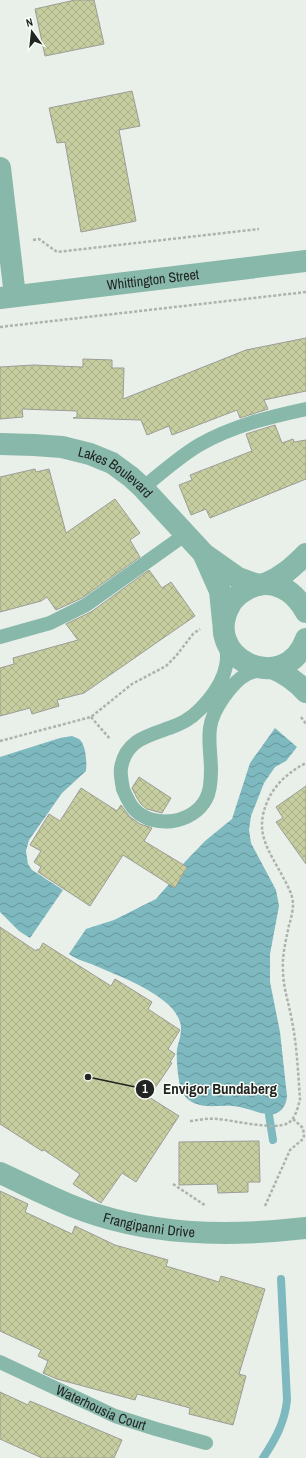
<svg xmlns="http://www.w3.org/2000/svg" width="306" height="1458" viewBox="0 0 306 1458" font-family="'Archivo Narrow',sans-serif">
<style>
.water{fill:url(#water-waves)}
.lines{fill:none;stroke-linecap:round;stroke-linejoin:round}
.stream{stroke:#7eb9c0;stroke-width:8}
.building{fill:url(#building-cross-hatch);stroke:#9c9d96}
.path{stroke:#adb2ad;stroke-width:2.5;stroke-dasharray:3 2;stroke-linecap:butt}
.service{stroke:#87b8aa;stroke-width:14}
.minor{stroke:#87b8aa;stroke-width:22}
.labels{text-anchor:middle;stroke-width:3;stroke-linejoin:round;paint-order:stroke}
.street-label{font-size:14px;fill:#222422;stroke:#f7fcf7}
.leader{fill:none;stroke:#222422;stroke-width:1.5}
.callout-dot{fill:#222422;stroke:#f7fcf7;stroke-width:1.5}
.mark-label{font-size:12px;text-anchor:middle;font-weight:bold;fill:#fff}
.callout-label{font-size:15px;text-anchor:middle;font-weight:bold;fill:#222422;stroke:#f7fcf7;stroke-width:3;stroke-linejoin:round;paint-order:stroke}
</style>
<defs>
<pattern id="water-waves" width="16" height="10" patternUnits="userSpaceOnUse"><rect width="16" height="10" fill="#7eb9c0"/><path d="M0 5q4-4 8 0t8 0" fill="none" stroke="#67969c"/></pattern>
<pattern id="building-cross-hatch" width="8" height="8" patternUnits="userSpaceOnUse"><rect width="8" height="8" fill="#c6cd9f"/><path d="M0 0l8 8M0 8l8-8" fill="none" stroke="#aab089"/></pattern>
</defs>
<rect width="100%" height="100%" fill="#e9efe9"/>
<!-- water -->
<g class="water">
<path d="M275 728 297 747 286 761 275 767 264 783 251 816 249 830 251 843 276 890 279 906 270 954V982L280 1032 287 1096C286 1108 279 1116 266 1114 255 1112 244 1107 233 1106 223 1105 206 1108 197 1104 192 1103 185 1098 183 1093 178 1086 176 1057 177 1049 179 1040 183 1031 180 1022 177 1013 171 1006 164 1001 144 985 119 976 96 966 87 962 77 960 69 954L86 929 114 920 156 899 169 884 175 887 187 868 183 864 205 841 232 819 250 763Z"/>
<path d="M72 736C74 737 77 738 79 739 86 744 87 763 86 771L62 793 29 840 26 851 28 864 32 870 63 890 30 938 19 931 0 912V757L60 738Z"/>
</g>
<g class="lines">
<!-- stream -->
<g class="stream">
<polyline points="269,1115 273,1140"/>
<path d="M263 1458C275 1440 285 1422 287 1400L281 1279"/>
</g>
</g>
<!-- building -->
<g class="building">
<polygon points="75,0 94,0 104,44 45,56 35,9"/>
<polygon points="132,91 140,126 119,130 136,221 81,232 65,142 57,143 49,108"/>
<polygon points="306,338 306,391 264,400 268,409 240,418 237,410 172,435 169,426 147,435 141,420 73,418 77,417 77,411 22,409 23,417 0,419 0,367 34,365 83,367 83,359 112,360 112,368 124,368 123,399 246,350"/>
<polygon points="275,425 282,443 293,439 294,442 306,440 306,479 210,518 206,509 191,515 179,485 192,480 190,475 252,451 246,434"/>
<polygon points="35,469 36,472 49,469 66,533 115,499 140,533 130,540 140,557 82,598 56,610 47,597 41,601 0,612 0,477"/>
<polygon points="149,570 162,588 171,582 195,616 84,693 57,700 59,706 32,714 30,708 0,716 0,668 14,664 13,658 78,640 66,624 91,612"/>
<polygon points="139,777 171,798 162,813 147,809 141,804 137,798 132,788"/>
<polygon points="306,786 306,864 276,822 283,818 276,807"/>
<polygon points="81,788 117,811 121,805 130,817 140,824 152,828 144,841 187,867 175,888 123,855 90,906 38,872 41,867 34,862 41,851 30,845 49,814 60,821"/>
<polygon points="0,927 36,951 37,949 39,950 43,943 111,986 115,979 152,1002 148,1009 180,1030 168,1049 175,1054 170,1062 172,1063 149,1097 179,1116 136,1182 122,1173 101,1203 73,1184 80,1174 44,1150 42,1151 0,1124"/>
<polygon points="259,1141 260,1182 248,1182 248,1192 218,1193 217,1184 179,1185 179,1142"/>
<polygon points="0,1191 28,1204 25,1212 72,1234 75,1226 115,1245 168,1260 166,1266 219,1282 221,1276 265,1289 239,1374 246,1376 233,1425 189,1414 190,1408 164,1401 137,1394 135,1400 57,1379 43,1373 48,1361 38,1356 41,1350 0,1331"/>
<polygon points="0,1392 28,1405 30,1401 122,1440 114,1458 42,1458 0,1439"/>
</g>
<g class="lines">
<!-- path -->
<g class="path">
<polyline points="33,240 39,239 57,252 259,229"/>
<polyline points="0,327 306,292"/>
<polyline points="91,717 110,739"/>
<polyline points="301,717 306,724"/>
<polyline points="0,741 91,717 132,684 166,666 176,656 193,634 200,629"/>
<path d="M190 1121C199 1120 208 1118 217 1119 233 1120 275 1131 288 1123 295 1119 298 1108 300 1099 298 1073 297 1046 292 1021 289 1003 283 988 283 970 282 955 286 940 289 925 291 919 293 911 293 904 293 896 288 886 284 879 269 850 253 833 268 800 275 784 290 771 306 763"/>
<polyline points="173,1184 206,1206"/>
<polyline points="265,1206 290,1150 303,1139 304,1136 303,1128 293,1119"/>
</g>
<!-- service -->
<g class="service">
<path d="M143 488C161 473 179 457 199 445 232 426 269 417 306 409"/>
<polyline points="0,637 50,623 86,605 186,534"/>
<path d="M226 642C227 651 228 658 226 666 222 688 198 717 177 725 153 735 126 737 121 768 120 774 122 783 123 789 126 796 129 804 135 810 154 829 193 824 206 799 210 792 211 779 211 770 211 756 208 742 210 728 212 710 232 682 247 674 252 672 259 670 264 669"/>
<path id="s1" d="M0 1362 115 1416 156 1429 206 1443"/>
</g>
<!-- minor -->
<g class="minor">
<polyline points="0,168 15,296"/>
<path id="s2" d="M0 298 306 261"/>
<path id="s3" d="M0 444 34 445 62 447 90 454 112 463 131 477 143 488 204 554 238 578 258 585"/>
<polyline points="204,555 220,591 223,621"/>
<path d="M265 584C282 577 293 567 306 554"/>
<path d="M306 612C297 596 284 584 265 584 253 584 238 593 231 603 198 658 285 698 306 639"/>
<path d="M272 668C286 674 296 681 306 692"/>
<path id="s4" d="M0 1173C24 1184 48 1196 72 1206 147 1236 227 1237 306 1228"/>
</g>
</g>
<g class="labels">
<!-- street labels -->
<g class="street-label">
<text dy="5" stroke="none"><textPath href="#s2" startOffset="154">Whittington Street</textPath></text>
<text dy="5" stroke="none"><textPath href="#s3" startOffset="122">Lakes Boulevard</textPath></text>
<text dy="5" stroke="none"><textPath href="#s4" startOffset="159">Frangipanni Drive</textPath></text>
<text dy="5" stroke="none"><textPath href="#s1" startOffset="111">Waterhousia Court</textPath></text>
</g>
</g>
<!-- callouts -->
<path class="leader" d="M88 1077L145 1089"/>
<g class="callout-dot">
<circle cx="88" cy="1077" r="4"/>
<circle cx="145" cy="1089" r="10"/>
</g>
<g class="mark-label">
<text x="145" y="1093">1</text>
</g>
<g class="callout-label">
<text x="220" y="1094">Envigor Bundaberg</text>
</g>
<!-- north arrow -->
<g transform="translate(32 32) rotate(345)" stroke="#f7fcf7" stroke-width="3" paint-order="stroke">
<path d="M0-3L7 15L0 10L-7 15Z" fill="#222422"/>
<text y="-6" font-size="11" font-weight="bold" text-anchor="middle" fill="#222422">N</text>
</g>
</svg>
